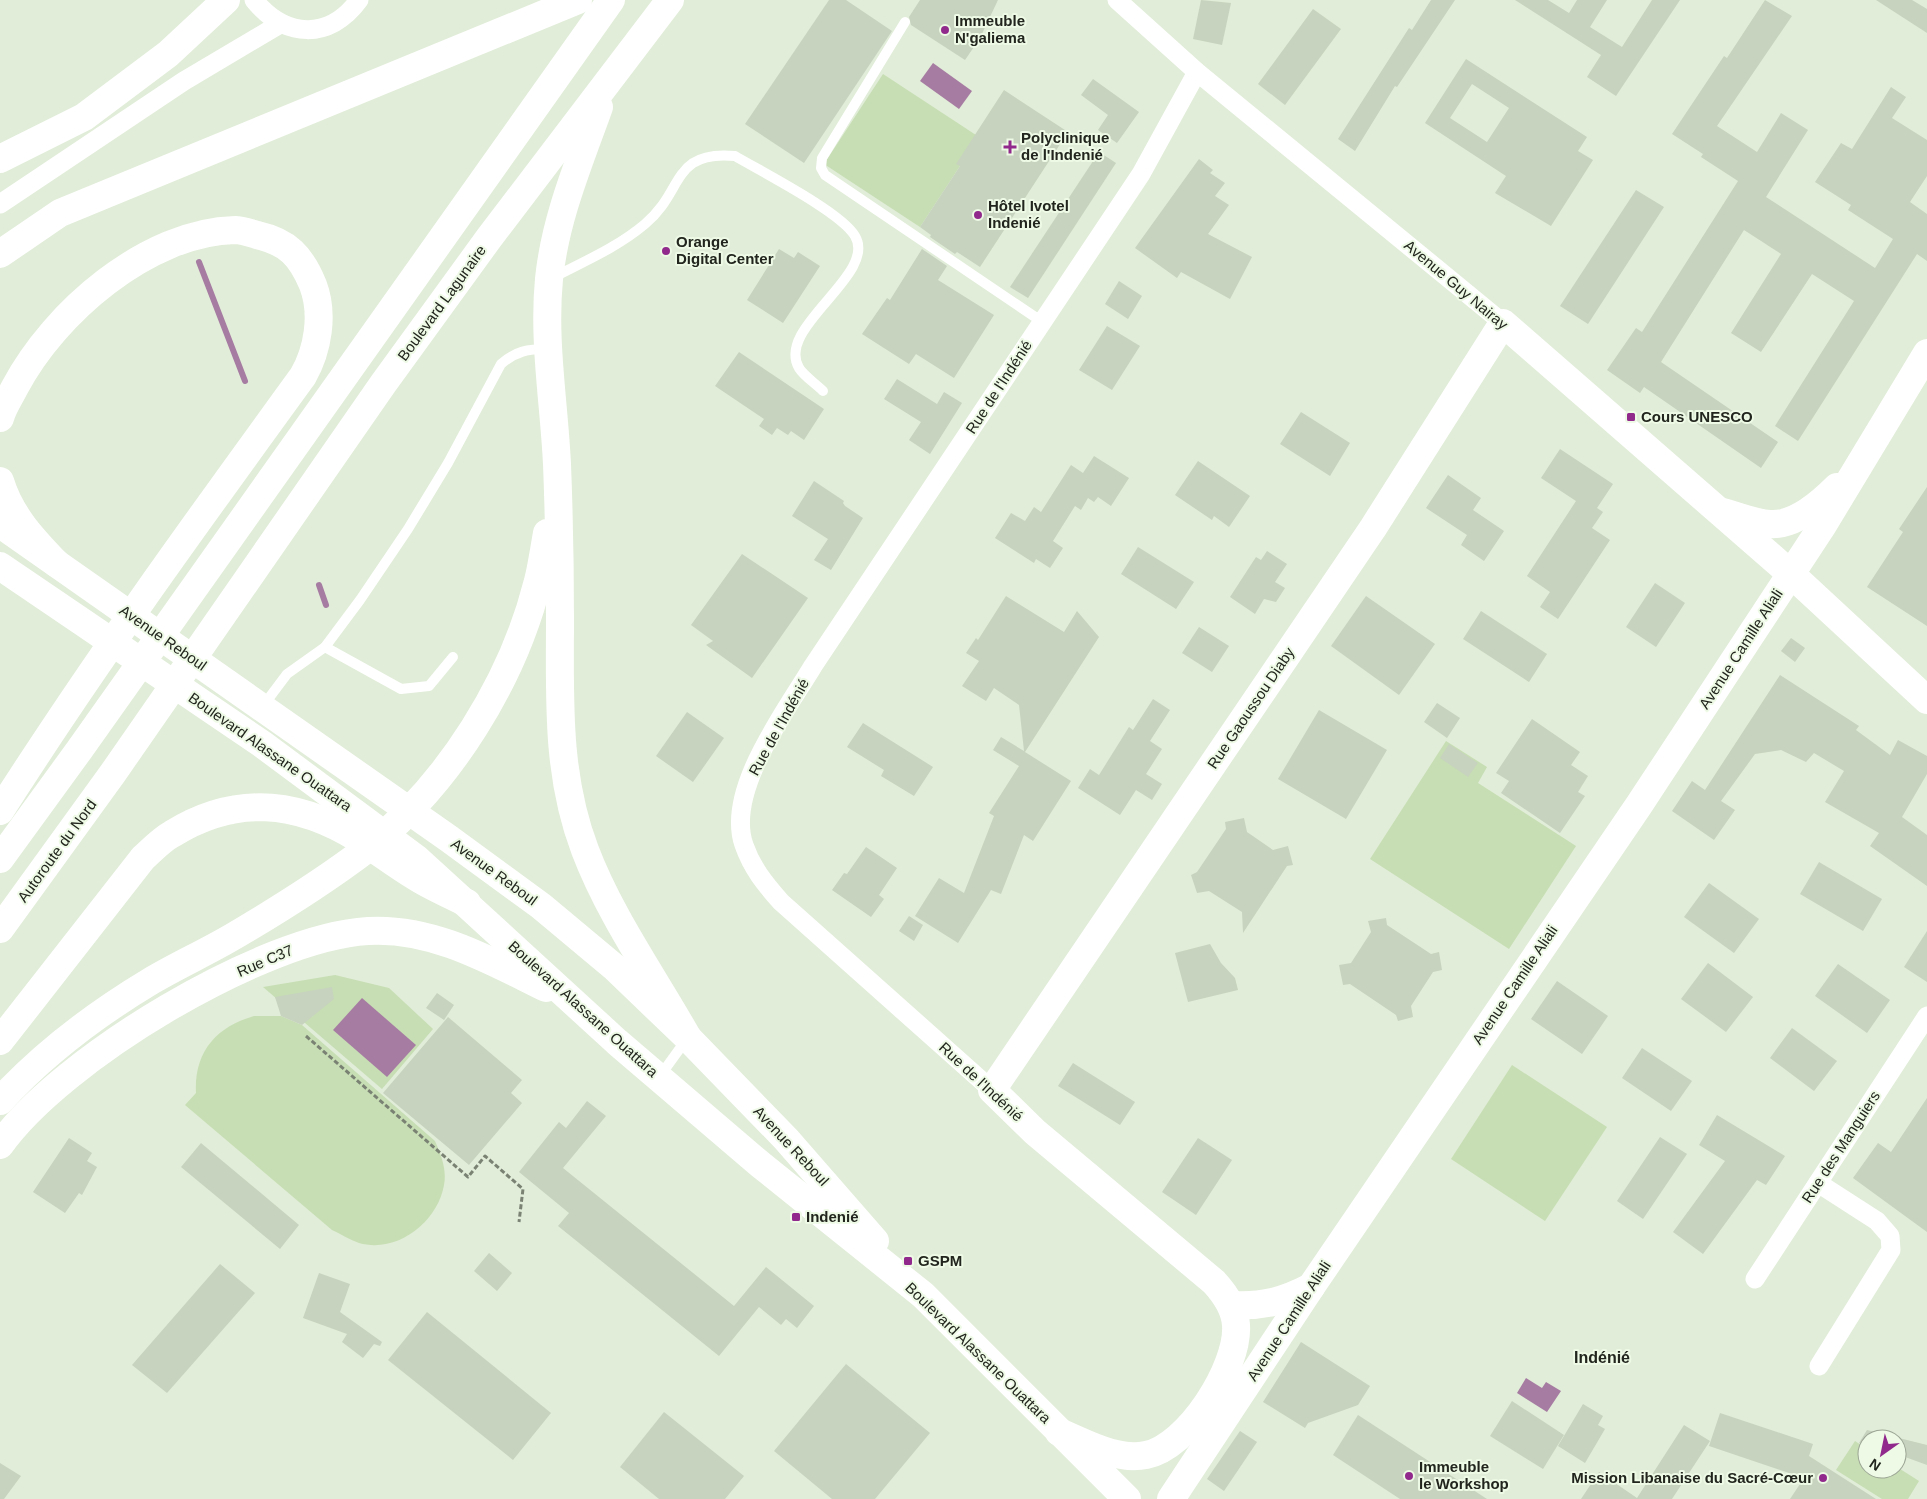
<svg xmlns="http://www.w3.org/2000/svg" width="1927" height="1499" viewBox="0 0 1927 1499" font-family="Arial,sans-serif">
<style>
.green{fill:#c7deb4}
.water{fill:#a67ca2}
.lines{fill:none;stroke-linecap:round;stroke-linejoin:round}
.stream{stroke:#a67ca2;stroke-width:6}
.building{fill:#c7d3be;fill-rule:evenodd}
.path{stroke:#7a8274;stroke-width:3;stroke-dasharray:5 2.5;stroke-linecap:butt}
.lane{stroke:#fff;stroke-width:10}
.street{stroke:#fff;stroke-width:19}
.secondary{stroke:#fff;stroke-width:28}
.highway{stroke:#fff;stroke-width:28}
.poi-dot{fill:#91298d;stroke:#eefae5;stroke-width:2}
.labels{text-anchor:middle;stroke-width:4;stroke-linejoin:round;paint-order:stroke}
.poi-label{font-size:15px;font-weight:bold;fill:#21251d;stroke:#eefae5;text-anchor:start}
.street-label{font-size:15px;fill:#21251d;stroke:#eefae5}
.neighbourhood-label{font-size:16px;font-weight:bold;fill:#21251d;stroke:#eefae5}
</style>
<rect width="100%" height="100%" fill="#e1edd8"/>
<!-- green -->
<g class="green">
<polygon points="883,74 979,137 920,227 824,164"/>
<polygon points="1446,741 1487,767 1478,783 1576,846 1509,949 1370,859"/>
<polygon points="335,975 389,988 433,1029 382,1089 263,987"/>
<path d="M254 1016H281L302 1025 435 1141C441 1155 447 1169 444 1185 438 1221 398 1254 359 1243 350 1240 341 1234 332 1230L185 1105 196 1093C194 1052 216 1027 254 1016Z"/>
<polygon points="1512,1065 1607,1127 1545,1221 1451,1159"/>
<polygon points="1855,1441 1867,1449 1867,1469 1897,1469 1897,1467 1919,1481 1908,1499 1882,1499 1836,1470"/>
</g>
<!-- water -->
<g class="water">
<polygon points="933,63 972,91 959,109 920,81"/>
<polygon points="362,998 416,1045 387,1077 333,1030"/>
<polygon points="1526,1378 1542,1388 1546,1382 1561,1391 1547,1412 1517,1393"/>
</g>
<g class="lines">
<!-- stream -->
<g class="stream">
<polyline points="199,262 245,381"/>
<polyline points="319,585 326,605"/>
</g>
</g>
<!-- building -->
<g class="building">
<polygon points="829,0 846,0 892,31 804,163 745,124"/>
<polygon points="920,0 998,0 980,38 965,60 911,25 909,17"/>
<polygon points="1201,0 1231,3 1222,45 1193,39"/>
<polygon points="1431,0 1455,0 1397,87 1395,86 1355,151 1338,139 1409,28 1412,30"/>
<polygon points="1515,0 1548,0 1569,13 1577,0 1607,0 1590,27 1622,47 1652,0 1680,0 1616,96 1587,77 1601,55"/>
<polygon points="1765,0 1792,16 1717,126 1757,152 1781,113 1808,130 1766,197 1875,268 1893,239 1848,210 1851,205 1815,182 1841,143 1852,149 1891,87 1906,97 1892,118 1927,140 1927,176 1910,202 1927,214 1927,261 1917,254 1798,441 1775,426 1854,301 1812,274 1761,352 1731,333 1781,254 1744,230 1661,362 1778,442 1761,468 1644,387 1640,393 1607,370 1636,328 1642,332 1738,181 1701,157 1703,154 1672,134 1724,56 1727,58"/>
<polygon points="1876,0 1912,0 1927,9 1927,33"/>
<polygon points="1313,9 1341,29 1285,105 1258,84"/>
<path d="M1466 59 1587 137 1578 151 1593 160 1551 226 1495 193 1506 176 1425 123ZM1472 84 1509 108 1487 142 1450 118Z"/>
<polygon points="1093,79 1139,112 1117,143 1098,130 1108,115 1081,95"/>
<polygon points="1004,90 1068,132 980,267 957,252 955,254 930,237 931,235 920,227 960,166 956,164"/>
<polygon points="1099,152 1116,163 1028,298 1010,287"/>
<polygon points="1199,159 1213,170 1210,173 1225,183 1215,196 1229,205 1208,234 1252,257 1230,299 1181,272 1177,278 1135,248"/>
<polygon points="1636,190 1664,207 1588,324 1560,306"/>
<polygon points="779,249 794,258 798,252 820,266 783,323 747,300"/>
<polygon points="922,249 947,266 938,280 994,315 954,378 916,354 909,364 862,334 887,298 890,300"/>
<polygon points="1119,281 1142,296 1128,319 1105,304"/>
<polygon points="1107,326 1140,346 1112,390 1079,370"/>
<polygon points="739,352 824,409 804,440 791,431 788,435 777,428 772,435 759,426 764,419 715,386"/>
<polygon points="897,379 937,404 944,392 962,403 930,454 909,440 921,422 884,399"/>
<polygon points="1301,412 1350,443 1330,476 1280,444"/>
<polygon points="1560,449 1613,484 1597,508 1603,512 1592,528 1610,540 1558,619 1540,607 1550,592 1527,576 1576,501 1541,478"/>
<polygon points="1094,456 1129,478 1111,506 1098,497 1094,502 1088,498 1081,510 1075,506 1053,541 1063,548 1050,568 1036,559 1034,563 995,538 1011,513 1025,521 1034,507 1041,512 1071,465 1083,473"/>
<polygon points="1198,461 1250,496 1229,527 1214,516 1212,520 1175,495"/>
<polygon points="1448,475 1481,498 1473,510 1504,531 1484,561 1461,545 1467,535 1426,508"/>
<polygon points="814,481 844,501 843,503 845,506 863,518 831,570 814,560 828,539 792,516"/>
<polygon points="1927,487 1927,626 1867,587 1903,532 1899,529"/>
<polygon points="1138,547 1194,582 1176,609 1121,574"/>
<polygon points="1267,551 1287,564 1275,582 1285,588 1276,602 1264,599 1255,614 1230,597 1256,557 1261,560"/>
<polygon points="742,554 808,598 752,678 706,645 713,641 691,625"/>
<polygon points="1655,583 1685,603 1656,647 1626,627"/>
<polygon points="1006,596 1064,632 1077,611 1099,637 1025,752 1071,781 1033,841 1024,835 1001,894 991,890 958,943 915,916 939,878 964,893 994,816 989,813 1019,766 993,750 1001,737 1024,751 1019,705 994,688 986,701 962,686 979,661 966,653 976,638 978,640"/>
<polygon points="1366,596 1435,644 1399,695 1331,646"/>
<polygon points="1481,611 1547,654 1529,682 1463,639"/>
<polygon points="1199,627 1229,646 1212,672 1182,653"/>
<polygon points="1791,638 1805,648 1795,662 1781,651"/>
<polygon points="1780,675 1859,726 1856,730 1890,755 1898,740 1927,756 1927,774 1902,817 1927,835 1927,886 1870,846 1879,833 1825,802 1844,771 1814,753 1806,762 1781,750 1755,754 1721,801 1735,810 1714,840 1672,811 1692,781 1705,790"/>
<polygon points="1153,699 1170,710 1150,741 1162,749 1146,774 1162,784 1152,800 1136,790 1120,815 1078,788 1090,769 1099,775 1129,727 1133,730"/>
<polygon points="1437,703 1460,718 1447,738 1424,722"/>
<polygon points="1319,710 1387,750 1346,819 1278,779"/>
<polygon points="687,712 724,738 693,782 656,756"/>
<polygon points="1532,719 1580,752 1571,765 1588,776 1578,792 1585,796 1560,833 1501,793 1509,781 1496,773"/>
<polygon points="863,723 933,767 914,796 881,776 884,770 847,747"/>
<polygon points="1449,744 1478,763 1468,777 1440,758"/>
<polygon points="1244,818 1247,832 1273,850 1288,846 1293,865 1287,866 1243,933 1242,912 1209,891 1197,893 1191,875 1197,872 1226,829 1225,822"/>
<polygon points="866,847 897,868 879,895 884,899 871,917 832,890 844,873 847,874"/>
<polygon points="1819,862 1882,899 1863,931 1800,894"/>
<polygon points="1709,883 1759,919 1734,953 1684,917"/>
<polygon points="909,916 923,925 914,941 899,931"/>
<polygon points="1386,918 1387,925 1431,954 1439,952 1442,970 1433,972 1411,1006 1413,1017 1398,1021 1396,1015 1350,984 1343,985 1339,965 1351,963 1371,932 1368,921"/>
<polygon points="1927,931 1927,982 1904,967"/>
<polygon points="1210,944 1221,963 1235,978 1238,990 1188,1002 1175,953"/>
<polygon points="1708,963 1753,997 1726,1032 1681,999"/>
<polygon points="1838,964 1890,1000 1867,1033 1815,996"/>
<polygon points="1557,981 1608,1016 1582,1054 1531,1019"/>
<polygon points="332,987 334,999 302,1025 281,1016 275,997"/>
<polygon points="437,993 454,1005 444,1020 426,1008"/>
<polygon points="448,1017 522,1080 511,1093 522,1103 469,1165 383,1093"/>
<polygon points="1792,1028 1837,1061 1814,1091 1770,1058"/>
<polygon points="1642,1048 1692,1081 1671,1111 1622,1078"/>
<polygon points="1073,1063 1135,1102 1120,1125 1058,1086"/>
<polygon points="1927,1098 1927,1232 1853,1178 1878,1143 1891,1152"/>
<polygon points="587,1101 606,1116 563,1168 734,1306 766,1267 814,1306 797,1328 786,1319 781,1325 759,1307 719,1356 558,1226 569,1213 519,1172 559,1122 566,1128"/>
<polygon points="1717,1115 1785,1156 1766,1185 1757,1180 1703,1254 1673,1232 1725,1161 1699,1145"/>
<polygon points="1660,1137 1687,1154 1643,1219 1617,1201"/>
<polygon points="69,1138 92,1153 87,1161 97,1167 82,1195 79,1193 65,1213 33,1192"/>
<polygon points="1198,1138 1232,1160 1196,1215 1162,1192"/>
<polygon points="201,1143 299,1225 280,1249 181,1167"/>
<polygon points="489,1253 512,1273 497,1291 474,1271"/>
<polygon points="220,1264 255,1293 167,1393 132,1365"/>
<polygon points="319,1273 350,1284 340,1312 382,1342 380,1346 374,1344 363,1358 342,1342 347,1334 303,1318"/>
<polygon points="427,1312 551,1413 513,1460 388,1360"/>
<polygon points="1301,1342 1370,1386 1358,1405 1308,1423 1305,1428 1263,1402"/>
<polygon points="846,1364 930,1433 875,1499 832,1499 774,1451"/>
<polygon points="1512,1401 1564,1435 1543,1469 1490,1436"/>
<polygon points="1583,1404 1603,1416 1598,1425 1605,1429 1585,1463 1558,1446"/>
<polygon points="664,1412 744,1476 725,1499 659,1499 620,1467"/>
<polygon points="1720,1413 1813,1444 1809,1456 1876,1499 1790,1499 1804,1478 1709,1446"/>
<polygon points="1358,1415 1487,1499 1400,1499 1333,1455"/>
<polygon points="1684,1425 1710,1441 1672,1499 1581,1499 1599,1472 1637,1498"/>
<polygon points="1867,1430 1927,1445 1927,1465 1897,1454 1897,1439 1867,1439 1867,1446 1859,1443"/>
<polygon points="1240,1431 1257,1442 1224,1491 1207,1479"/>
<polygon points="0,1463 21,1476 4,1499 0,1499"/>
</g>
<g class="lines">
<!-- path -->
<polyline class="path" points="306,1036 468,1177 485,1156 523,1189 519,1222"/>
<!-- lane -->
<g class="lane">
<polyline points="905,22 822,158 821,168 825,175 1041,321"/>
<path d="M552 278C583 262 618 247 645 224 684 192 671 150 735 156 762 172 841 212 855 236 878 275 775 327 799 368 804 376 816 384 823 391"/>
<polyline points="325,647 401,689 429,686 453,657"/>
<path d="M263 706 287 674 325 647 360 600 408 529 448 463 501 364C516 351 528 349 547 349"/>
<polyline points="660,1076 686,1040"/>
</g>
<!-- street -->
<g class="street">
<path d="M254 0C285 38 329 41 359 0"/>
<polyline points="1117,0 1197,72 1503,323"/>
<polyline points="0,204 184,81 280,24"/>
<path d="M992 1090 781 902C765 884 752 868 744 845 725 791 786 711 813 666L1141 174 1197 72"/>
<polyline points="1818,1183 1877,1221 1890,1236 1891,1250 1819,1366"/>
<polyline points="1755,1279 1927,1016"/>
</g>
<!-- secondary -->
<g class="secondary">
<polyline points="0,159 84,117 168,54 226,0"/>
<polyline points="0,254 60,213 578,0"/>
<path d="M1723 512C1738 516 1755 523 1770 524 1795 526 1821 503 1837 487"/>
<polyline points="0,524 448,838 541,906 614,967 688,1038 786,1139 875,1241"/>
<polyline points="0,566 262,744 417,859 617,1042 761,1165 923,1295 1127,1499"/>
<path d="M0 1145C61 1059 263 937 368 931 432 927 491 961 546 988"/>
<path d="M1231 1305C1262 1307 1284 1301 1311 1287"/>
<path d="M1059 1432C1086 1443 1116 1461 1146 1455 1188 1447 1239 1367 1236 1325 1235 1308 1225 1294 1214 1282L1035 1132 992 1090 1373 528 1503 323 1791 574 1927 700"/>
<polyline points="1171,1499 1311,1287 1639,805 1823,525 1927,353"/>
</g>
<!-- highway -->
<g class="highway">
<path d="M599 107C579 163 555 219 549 279 543 341 554 402 557 464 559 515 560 568 560 619 560 698 556 774 585 850 610 916 653 976 688 1038"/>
<path d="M0 418C3 407 10 397 15 387 54 313 147 232 235 230 242 230 250 233 257 235 288 242 301 256 313 285 324 314 318 350 303 376 199 519 95 662 0 811"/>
<path d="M0 481C10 515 33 539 56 563"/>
<polyline points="0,859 80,749 611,0"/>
<polyline points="0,929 113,773 383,384 489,238 670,0"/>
<path d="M0 1041 143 858C152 850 161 840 172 834 235 795 296 800 359 839 378 851 396 865 416 877 432 887 450 895 467 903"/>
<path d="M0 1101C43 1054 96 1014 151 981 178 965 207 952 234 936 280 909 326 880 368 848 449 784 513 681 538 581 542 565 544 549 547 533"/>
</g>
</g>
<!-- markers -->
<g class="poi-dot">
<circle cx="945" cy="30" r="5"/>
<path d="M1007.5 139.5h5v5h5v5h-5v5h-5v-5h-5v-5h5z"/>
<circle cx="978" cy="215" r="5"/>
<circle cx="666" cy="251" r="5"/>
<rect x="1626" y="412" width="10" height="10" rx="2.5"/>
<rect x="791" y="1212" width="10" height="10" rx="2.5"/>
<rect x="903" y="1256" width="10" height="10" rx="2.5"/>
<circle cx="1409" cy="1476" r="5"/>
<circle cx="1823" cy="1478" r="5"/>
</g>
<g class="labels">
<!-- poi labels -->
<g class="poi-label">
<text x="955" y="26">Immeuble<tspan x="955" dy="17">N'galiema</tspan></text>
<text x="1021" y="143">Polyclinique<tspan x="1021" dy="17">de l'Indenié</tspan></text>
<text x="988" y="211">Hôtel Ivotel<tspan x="988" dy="17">Indenié</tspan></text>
<text x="676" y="247">Orange<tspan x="676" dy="17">Digital Center</tspan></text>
<text x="1641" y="422">Cours UNESCO</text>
<text x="806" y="1222">Indenié</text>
<text x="918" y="1266">GSPM</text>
<text x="1419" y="1472">Immeuble<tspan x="1419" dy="17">le Workshop</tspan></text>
<text x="1813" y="1483" text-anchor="end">Mission Libanaise du Sacré-Cœur</text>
</g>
<!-- street labels -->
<g class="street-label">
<text transform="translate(1456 285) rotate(40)" y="5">Avenue Guy Nairay</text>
<text transform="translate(442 303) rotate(-54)" y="5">Boulevard Lagunaire</text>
<text transform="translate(999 387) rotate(-57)" y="5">Rue de l'Indénié</text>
<text transform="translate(163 638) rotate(35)" y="5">Avenue Reboul</text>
<text transform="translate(1741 649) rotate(-57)" y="5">Avenue Camille Aliali</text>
<text transform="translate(1251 708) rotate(-56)" y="5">Rue Gaoussou Diaby</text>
<text transform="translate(779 727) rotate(-61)" y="5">Rue de l'Indénié</text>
<text transform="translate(270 752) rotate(35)" y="5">Boulevard Alassane Ouattara</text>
<text transform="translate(57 851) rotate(-54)" y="5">Autoroute du Nord</text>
<text transform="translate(494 872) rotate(36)" y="5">Avenue Reboul</text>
<text transform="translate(265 961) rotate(-23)" y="5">Rue C37</text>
<text transform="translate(1515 985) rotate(-56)" y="5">Avenue Camille Aliali</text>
<text transform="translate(583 1009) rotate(42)" y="5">Boulevard Alassane Ouattara</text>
<text transform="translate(981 1082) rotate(43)" y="5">Rue de l'Indénié</text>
<text transform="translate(791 1146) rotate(47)" y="5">Avenue Reboul</text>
<text transform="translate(1841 1147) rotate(-57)" y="5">Rue des Manguiers</text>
<text transform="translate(1289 1321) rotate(-57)" y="5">Avenue Camille Aliali</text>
<text transform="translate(978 1353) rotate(44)" y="5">Boulevard Alassane Ouattara</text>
</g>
<!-- neighbourhood labels -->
<g class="neighbourhood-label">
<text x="1602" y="1363">Indénié</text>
</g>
</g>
<!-- north arrow -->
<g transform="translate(1882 1454) rotate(213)"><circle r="24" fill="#eefae5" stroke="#9ca595"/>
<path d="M0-4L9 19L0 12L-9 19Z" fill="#91298d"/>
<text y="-8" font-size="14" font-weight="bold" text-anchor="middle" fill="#21251d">N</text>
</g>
</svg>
